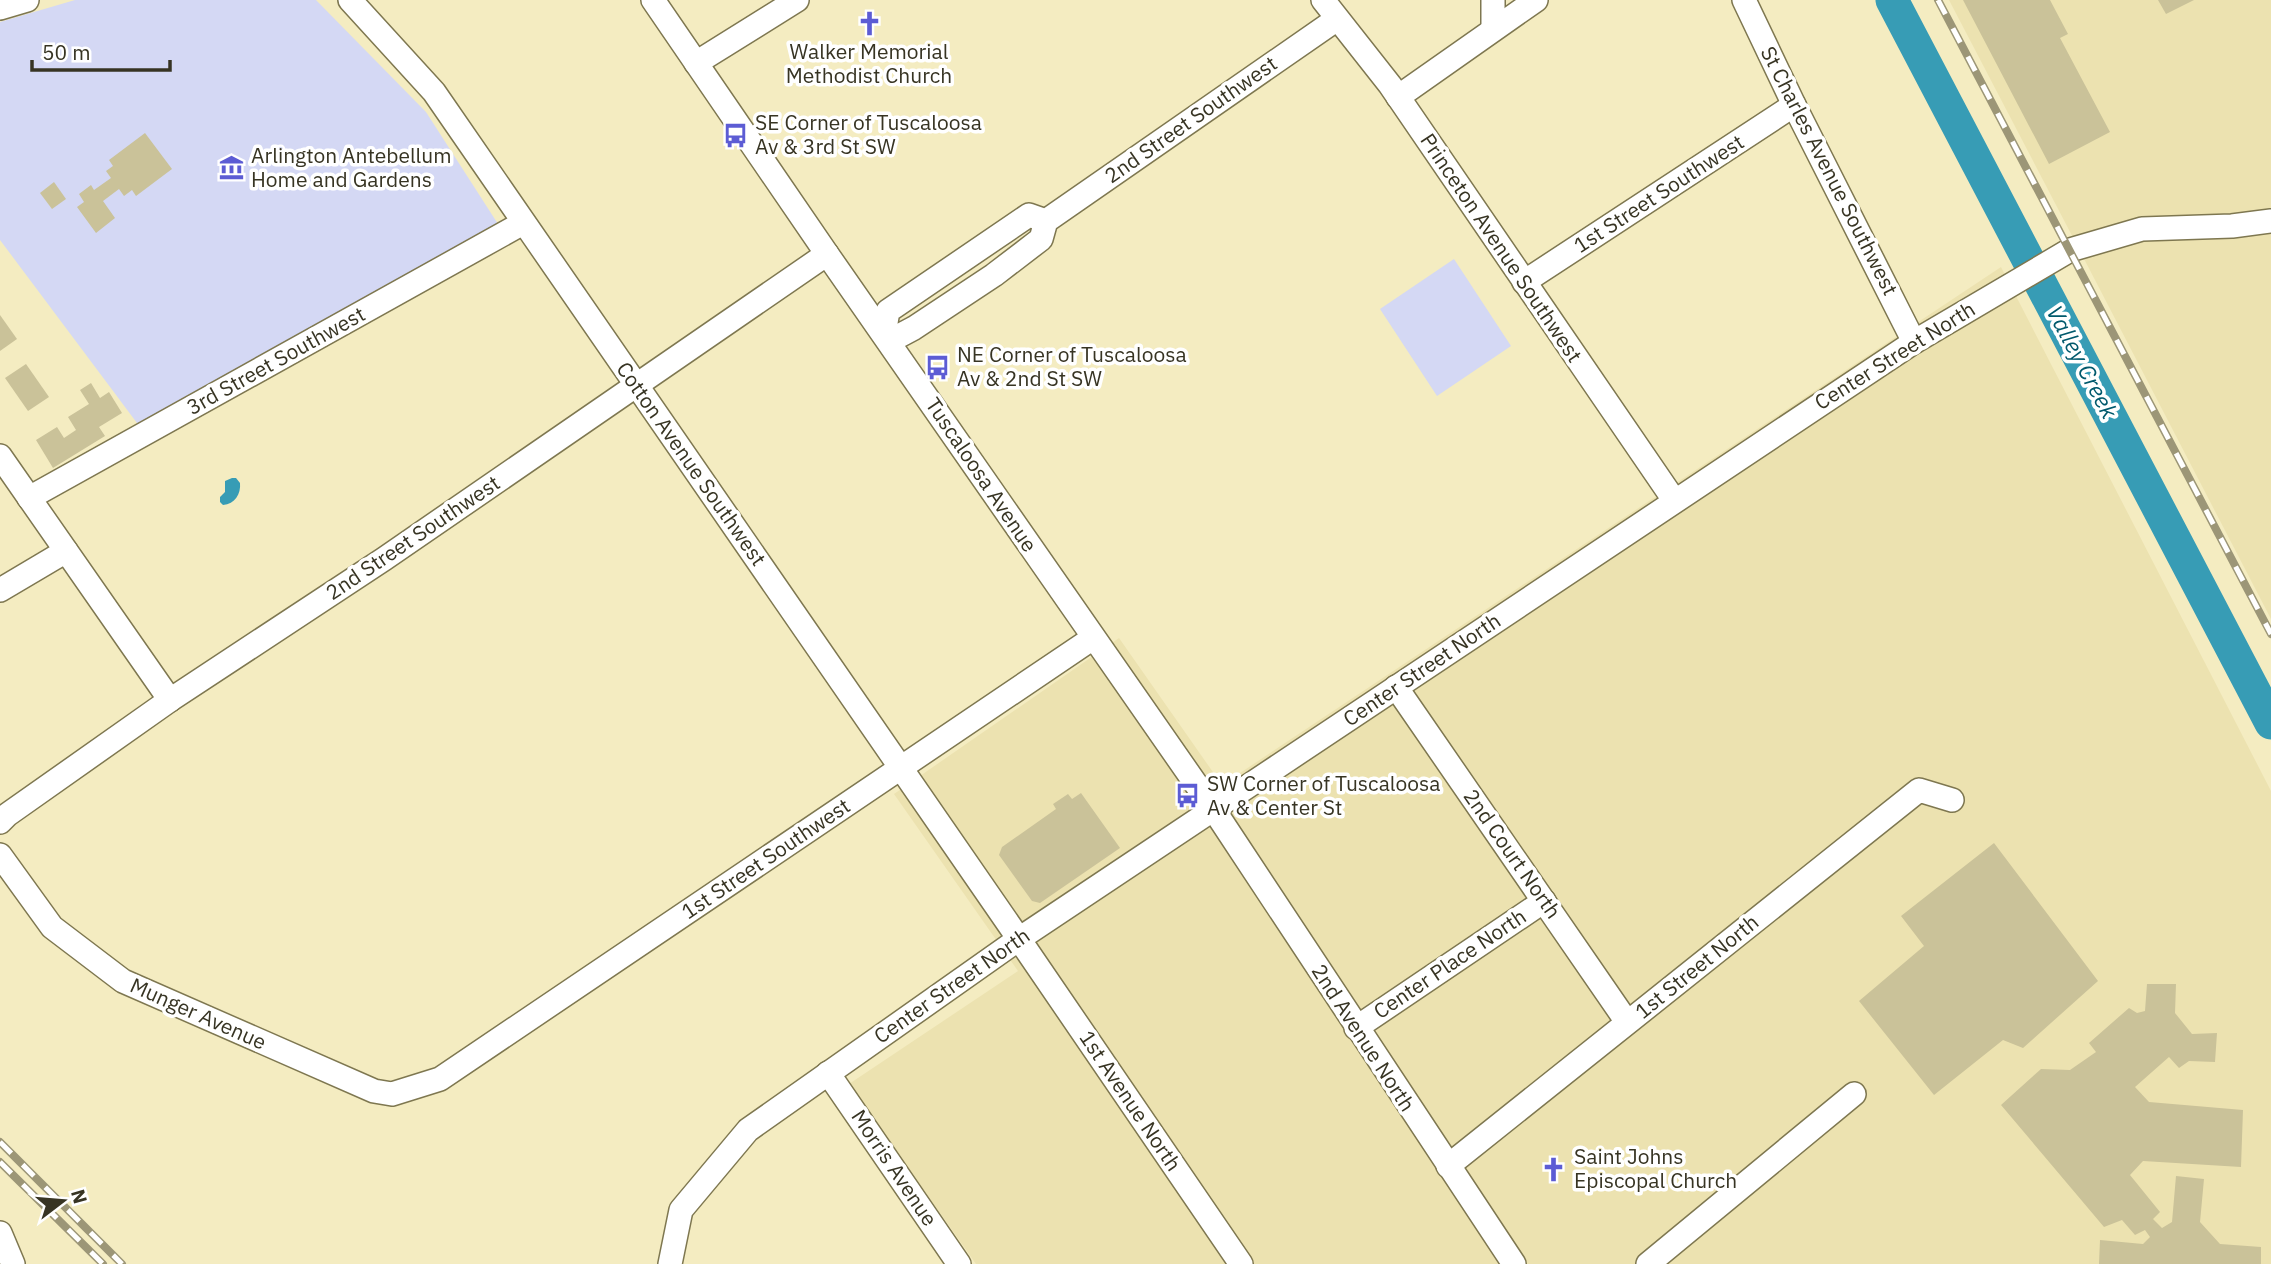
<svg xmlns="http://www.w3.org/2000/svg" width="2271" height="1264" viewBox="0 0 2271 1264" font-family="'IBM Plex Sans',sans-serif">
<style>
.built{fill:#ece2b0}
.green{fill:#d4d8f4}
.water{fill:#379cb5}
.lines{fill:none;stroke-linecap:round;stroke-linejoin:round}
.river{stroke:#379cb5;stroke-width:33}
.building{fill:#cac299}
.minor-casing{stroke:#7e7750;stroke-width:26}
.minor{stroke:#fff;stroke-width:23}
.rail-casing{stroke:#9c9677;stroke-width:8}
.rail{stroke:#fff;stroke-width:5;stroke-dasharray:16;stroke-linecap:butt}
.labels{text-anchor:middle;stroke-width:7;stroke-linejoin:round;paint-order:stroke}
.poi-label{font-size:21px;fill:#373423;stroke:#fff;text-anchor:start}
.street-label{font-size:21px;fill:#373423;stroke:#fff}
.water-label{font-size:23px;font-style:italic;fill:#01596c;stroke:#fff}
</style>
<rect width="100%" height="100%" fill="#f4ecc1"/>
<!-- built -->
<g class="built">
<polygon points="1949,0 2271,0 2271,619 2068,228"/>
<polygon points="2001,267 2271,791 2271,1264 976,1264 849,1084 1018,971 894,794 1119,638 1222,785"/>
</g>
<!-- green -->
<g class="green">
<polygon points="75,0 316,0 426,112 498,224 140,427 0,240 0,22"/>
<polygon points="1454,259 1511,346 1437,396 1380,309"/>
</g>
<!-- water -->
<path class="water" d="M232 478H236L240 483C241 494 235 504 223 505L220 502V497L225 492V481Z"/>
<g class="lines">
<!-- river -->
<polyline class="river" points="1892,0 2271,723"/>
</g>
<!-- building -->
<g class="building">
<polygon points="1963,0 2050,0 2068,34 2060,38 2110,132 2049,164"/>
<polygon points="2158,0 2194,0 2166,14"/>
<polygon points="145,133 172,169 136,196 132,190 124,196 119,189 103,201 115,218 96,233 77,207 84,202 79,194 91,185 94,190 111,178 106,171 113,166 109,160"/>
<polygon points="54,182 66,199 52,209 40,193"/>
<polygon points="0,315 17,339 0,351"/>
<polygon points="26,364 49,397 28,411 5,378"/>
<polygon points="91,383 100,398 109,392 122,413 99,427 105,436 53,468 36,440 57,427 64,438 76,430 68,417 89,404 80,390"/>
<polygon points="1081,793 1120,848 1040,903 1032,901 999,855 1002,847 1056,809 1053,804 1068,794 1072,799"/>
<polygon points="1994,843 2098,981 2023,1048 2003,1040 1934,1095 1859,1001 1924,946 1901,916"/>
<polygon points="2147,984 2176,984 2175,1013 2192,1034 2217,1033 2215,1062 2189,1061 2179,1068 2169,1057 2135,1087 2149,1102 2243,1110 2241,1167 2143,1161 2130,1175 2160,1212 2153,1219 2162,1228 2172,1222 2176,1176 2204,1179 2200,1222 2220,1244 2261,1247 2261,1264 2099,1264 2100,1240 2143,1244 2150,1237 2145,1230 2135,1235 2122,1220 2104,1227 2001,1105 2041,1069 2070,1070 2096,1052 2089,1043 2129,1008 2137,1013 2145,1011"/>
</g>
<g class="lines">
<defs>
<g id="minor">
<polyline points="350,0 434,92 1019,939 1241,1264"/>
<polyline points="653,0 827,254 1214,810 1514,1264"/>
<polyline points="1323,0 1390,85 1674,500"/>
<polyline points="1493,0 1493,28"/>
<polyline points="1744,0 1794,105 1914,342"/>
<polyline points="0,8 27,0"/>
<polyline points="696,63 797,0"/>
<polyline points="1398,97 1536,0"/>
<polyline points="1046,221 1029,215 888,311 884,334 899,336 914,328 994,275 1041,239 1046,221 1337,19"/>
<polyline points="1524,282 1794,105"/>
<polyline points="0,456 170,700"/>
<polyline points="29,498 523,223"/>
<polyline points="0,590 66,551"/>
<polyline points="1396,687 1627,1022"/>
<polyline points="0,822 7,815 170,700 384,559 827,254"/>
<polyline points="0,855 52,927 123,981 374,1091 392,1094 440,1079 1093,638"/>
<polyline points="1356,1028 1544,901"/>
<polyline points="828,1073 959,1264"/>
<polyline points="1448,1166 1919,790 1952,800"/>
<polyline points="0,1233 13,1264"/>
<polyline points="670,1264 681,1210 748,1130 1019,939 1914,342 2070,250 2142,229 2232,226 2271,221"/>
<polyline points="1648,1264 1854,1094"/>
</g>
</defs>
<!-- minor casing -->
<use href="#minor" class="minor-casing"/>
<!-- minor -->
<use href="#minor" class="minor"/>
<defs>
<g id="rail">
<polyline points="1938,0 2271,634"/>
<polyline points="0,1142 122,1264"/>
<polyline points="0,1162 103,1264"/>
</g>
</defs>
<!-- rail casing -->
<use href="#rail" class="rail-casing"/>
<!-- rail -->
<use href="#rail" class="rail"/>
</g>
<!-- icons -->
<defs>
<symbol id="church-bare" viewBox="-9 -9 18 18"><path d="M-1.2-6h2.4v3.5h3.3v2.4h-3.3V6h-2.4V-.1h-3.3v-2.4h3.3Z" fill="#5c5cd4" stroke="#fff" stroke-width="2.5" paint-order="stroke"/></symbol>
<symbol id="bus-bare" viewBox="-9 -9 18 18"><path d="M-5-6H5V4H4V6H2V4H-2V6H-4V4H-5ZM-3.5-4V0h7V-4ZM-3.5 1.2v1.5H-2V1.2ZM2 1.2v1.5H3.5V1.2Z" fill="#5c5cd4" stroke="#fff" stroke-width="2.5" paint-order="stroke"/></symbol>
<symbol id="museum-bare" viewBox="-9 -9 18 18"><path d="M0-6L6-3V-2H-6V-3ZM-5-1h2V3h-2ZM-1-1h2V3h-2ZM3-1h2V3H3ZM-6 4H6V6H-6Z" fill="#5c5cd4" stroke="#fff" stroke-width="2.5" paint-order="stroke"/></symbol>
</defs>
<g fill-rule="evenodd">
<use href="#church-bare" x="852" y="6" width="35" height="35"/>
<use href="#bus-bare" x="718" y="118" width="35" height="35"/>
<use href="#museum-bare" x="214" y="150" width="35" height="35"/>
<use href="#bus-bare" x="920" y="350" width="35" height="35"/>
<use href="#bus-bare" x="1170" y="778" width="35" height="35"/>
<use href="#church-bare" x="1536" y="1152" width="35" height="35"/>
</g>
<g class="labels">
<!-- poi labels -->
<g class="poi-label">
<text x="869" y="59" text-anchor="middle">Walker Memorial<tspan x="869" dy="24">Methodist Church</tspan></text>
<text x="755" y="130">SE Corner of Tuscaloosa<tspan x="755" dy="24">Av &amp; 3rd St SW</tspan></text>
<text x="251" y="163">Arlington Antebellum<tspan x="251" dy="24">Home and Gardens</tspan></text>
<text x="957" y="362">NE Corner of Tuscaloosa<tspan x="957" dy="24">Av &amp; 2nd St SW</tspan></text>
<text x="1207" y="791">SW Corner of Tuscaloosa<tspan x="1207" dy="24">Av &amp; Center St</tspan></text>
<text x="1574" y="1164">Saint Johns<tspan x="1574" dy="24">Episcopal Church</tspan></text>
</g>
<!-- street labels -->
<g class="street-label">
<text transform="translate(1191 120) rotate(-35)" y="7">2nd Street Southwest</text>
<text transform="translate(1829 171) rotate(63)" y="7">St Charles Avenue Southwest</text>
<text transform="translate(1659 194) rotate(-33)" y="7">1st Street Southwest</text>
<text transform="translate(1501 248) rotate(56)" y="7">Princeton Avenue Southwest</text>
<text transform="translate(1895 356) rotate(-32)" y="7">Center Street North</text>
<text transform="translate(276 361) rotate(-29)" y="7">3rd Street Southwest</text>
<text transform="translate(691 464) rotate(55)" y="7">Cotton Avenue Southwest</text>
<text transform="translate(981 475) rotate(56)" y="7">Tuscaloosa Avenue</text>
<text transform="translate(413 538) rotate(-34)" y="7">2nd Street Southwest</text>
<text transform="translate(1422 670) rotate(-34)" y="7">Center Street North</text>
<text transform="translate(1512 854) rotate(55)" y="7">2nd Court North</text>
<text transform="translate(766 859) rotate(-34)" y="7">1st Street Southwest</text>
<text transform="translate(1450 964) rotate(-34)" y="7">Center Place North</text>
<text transform="translate(1697 967) rotate(-39)" y="7">1st Street North</text>
<text transform="translate(952 986) rotate(-35)" y="7">Center Street North</text>
<text transform="translate(198 1014) rotate(24)" y="7">Munger Avenue</text>
<text transform="translate(1363 1038) rotate(57)" y="7">2nd Avenue North</text>
<text transform="translate(1130 1101) rotate(56)" y="7">1st Avenue North</text>
<text transform="translate(894 1168) rotate(56)" y="7">Morris Avenue</text>
</g>
<!-- water labels -->
<g class="water-label">
<text transform="translate(2082 362) rotate(62)" y="8">Valley Creek</text>
</g>
</g>
<!-- north arrow -->
<g transform="translate(63 1201) rotate(74)" stroke="#ffffff" stroke-width="5" paint-order="stroke">
<path d="M0-5L12 26L0 18L-12 26Z" fill="#373423"/>
<text y="-10" font-size="19" font-weight="bold" text-anchor="middle" fill="#373423">N</text>
</g>
<!-- scale -->
<path d="M32 60v10h138v-10" fill="none" stroke="#373423" stroke-width="3.5"/>
<text x="42" y="60" font-size="21" fill="#373423" stroke="#ffffff" stroke-width="5" paint-order="stroke">50 m</text>
</svg>
